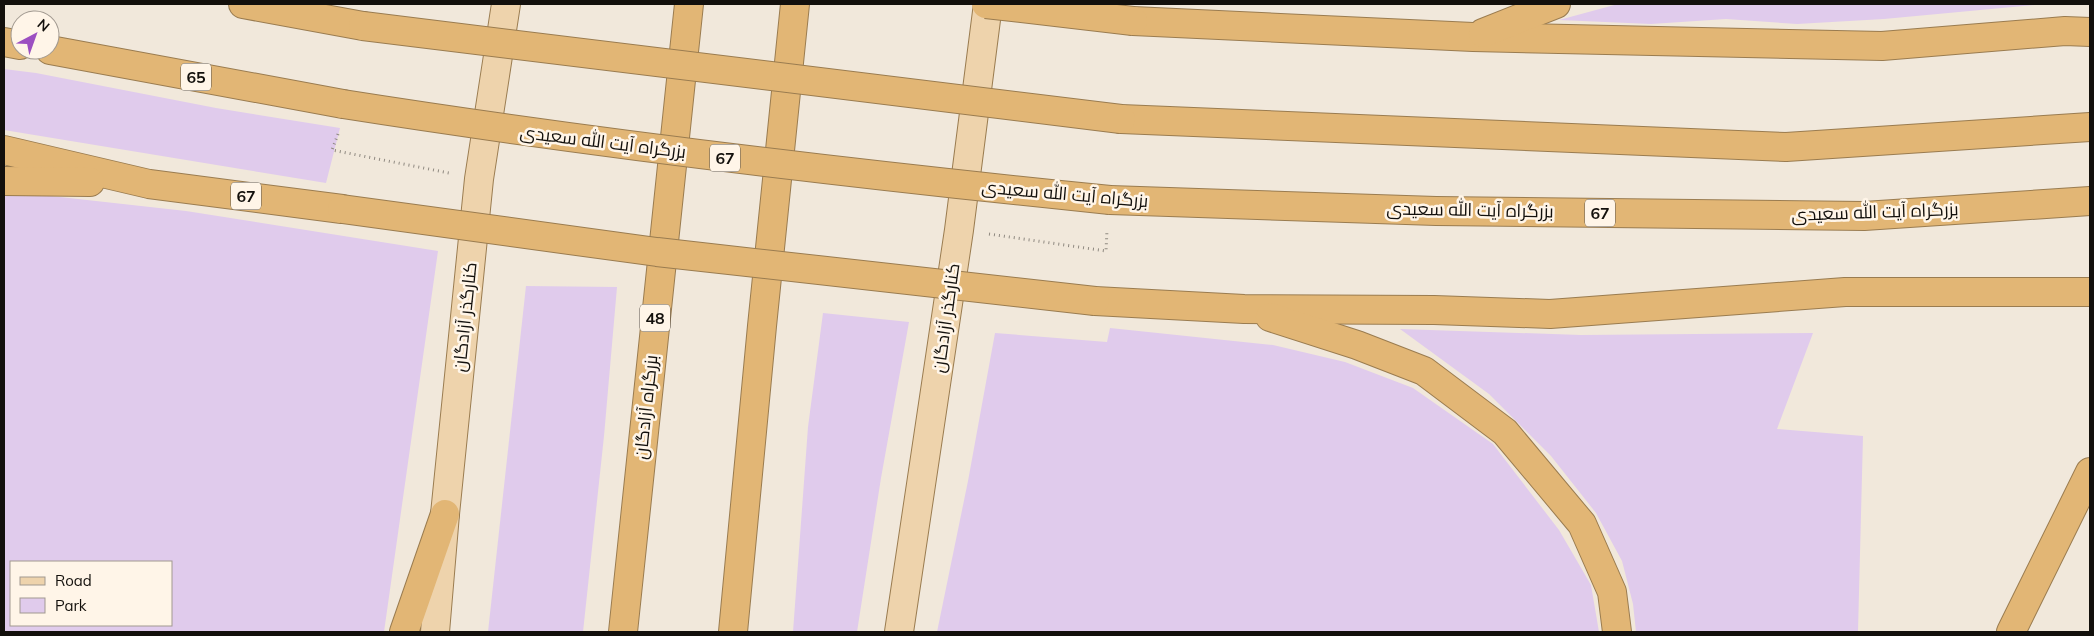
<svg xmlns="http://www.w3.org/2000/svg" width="2094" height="636" viewBox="0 0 2094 636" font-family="Mulish,Cairo,sans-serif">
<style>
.green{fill:#e0cbec;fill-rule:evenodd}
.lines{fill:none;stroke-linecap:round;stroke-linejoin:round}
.primary-casing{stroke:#9a7c50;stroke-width:30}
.highway-casing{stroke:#9a7c50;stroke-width:30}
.path{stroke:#8f8980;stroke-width:3;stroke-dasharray:1 4;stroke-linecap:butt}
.primary{stroke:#eed3ac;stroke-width:28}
.highway{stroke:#e2b675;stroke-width:28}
.highway-bridge-casing{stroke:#9a7c50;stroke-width:30;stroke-linecap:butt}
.highway-bridge{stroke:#e2b675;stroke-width:28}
.labels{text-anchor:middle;stroke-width:5;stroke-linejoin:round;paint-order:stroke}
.shield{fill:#fff5e8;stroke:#5a554e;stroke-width:1}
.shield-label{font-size:16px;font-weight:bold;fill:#13100c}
.street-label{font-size:18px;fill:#13100c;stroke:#fff5e8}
</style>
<rect width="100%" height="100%" fill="#f1e8db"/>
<!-- green -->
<g class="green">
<polygon points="1618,4 2046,4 1884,19 1797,24 1726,19 1651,24 1559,20"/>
<polygon points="4,69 36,73 216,108 340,128 326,183 4,130"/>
<path d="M24 193 186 211 438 251 384 632H4V194ZM11 562H171V625H11Z"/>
<polygon points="526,286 617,287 604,436 583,632 488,632"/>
<polygon points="823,313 909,322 881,478 857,632 793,632 808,427"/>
<polygon points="1110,328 1273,345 1345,362 1413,388 1493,444 1559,530 1591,585 1599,632 937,632 968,481 995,333 1107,342"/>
<polygon points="1400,329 1581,335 1813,333 1777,429 1863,436 1858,632 1636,632 1633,604 1622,561 1596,513 1551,456 1489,394"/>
</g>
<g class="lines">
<defs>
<g id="primary">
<polyline points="435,632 445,514 479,179 506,4"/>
<polyline points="899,632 959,230 988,4"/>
</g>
<g id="highway">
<polyline points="243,4 363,26"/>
<polyline points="1133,21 1473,37 1882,46 2065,31 2090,32"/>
<polyline points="1483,33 1556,4"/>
<polyline points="4,42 20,45"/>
<polyline points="50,50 343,104"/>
<polyline points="1121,119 1786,147 2090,127"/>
<polyline points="4,150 149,184 342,209"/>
<polyline points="4,181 90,182"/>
<polyline points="1110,200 1436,211 1864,216 2090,201"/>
<polyline points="1095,301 1244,309 1434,310 1550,314 1845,292 2090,292"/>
<polyline points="1270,317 1357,345 1424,371 1505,432 1582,524 1612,592 1617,632"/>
<polyline points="404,632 445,514"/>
<polyline points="623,632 689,4"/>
<polyline points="733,632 762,326 795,4"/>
<polyline points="2011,632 2090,472"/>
</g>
</defs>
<!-- primary casing -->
<use href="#primary" class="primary-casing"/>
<!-- highway casing -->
<use href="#highway" class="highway-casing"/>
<!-- path -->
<g class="path">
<polyline points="338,134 332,150 449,173"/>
<polyline points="989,234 1106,251 1107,230"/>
</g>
<!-- primary -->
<use href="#primary" class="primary"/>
<!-- highway -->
<use href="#highway" class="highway"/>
<defs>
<g id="highway-bridge">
<polyline points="986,4 1133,21"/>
<polyline points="363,26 1121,119"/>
<path d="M343 104C597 144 853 174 1110 200"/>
<polyline points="342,209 657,252 1095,301"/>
</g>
</defs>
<!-- highway-bridge casing -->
<use href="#highway-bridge" class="highway-bridge-casing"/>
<!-- highway-bridge -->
<use href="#highway-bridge" class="highway-bridge"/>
</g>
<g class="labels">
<!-- shield labels -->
<g class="shield">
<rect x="181" y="63.5" width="30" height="27" rx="4"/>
<rect x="710" y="144.5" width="30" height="27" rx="4"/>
<rect x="231" y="182.5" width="30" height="27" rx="4"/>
<rect x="1585" y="199.5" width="30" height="27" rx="4"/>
<rect x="640" y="304.5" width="30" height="27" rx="4"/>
</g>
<g class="shield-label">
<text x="196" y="83">65</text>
<text x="725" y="164">67</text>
<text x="246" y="202">67</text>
<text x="1600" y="219">67</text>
<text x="655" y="324">48</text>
</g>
<!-- street labels -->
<g class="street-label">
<text transform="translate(603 142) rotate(7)" y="6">بزرگراه آیت الله سعیدی</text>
<text transform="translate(1065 194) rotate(5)" y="6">بزرگراه آیت الله سعیدی</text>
<text transform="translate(1470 210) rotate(1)" y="6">بزرگراه آیت الله سعیدی</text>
<text transform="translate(1875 212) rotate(-2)" y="6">بزرگراه آیت الله سعیدی</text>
<text transform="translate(465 317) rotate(-84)" y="6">کنارگذر آزادگان</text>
<text transform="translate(946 318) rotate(-82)" y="6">کنارگذر آزادگان</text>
<text transform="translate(646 407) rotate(-84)" y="6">بزرگراه آزادگان</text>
</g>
</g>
<!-- border -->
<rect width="2094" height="636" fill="none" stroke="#13100c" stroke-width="10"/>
<!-- legend -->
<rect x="10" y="561" width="162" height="65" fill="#fff5e8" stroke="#a19990"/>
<rect x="20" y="577" width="25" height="8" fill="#eed3ac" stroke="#a19990"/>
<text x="55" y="586" font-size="15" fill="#13100c">Road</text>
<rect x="20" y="598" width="25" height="15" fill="#e0cbec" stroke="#a19990"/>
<text x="55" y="611" font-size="15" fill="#13100c">Park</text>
<!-- north arrow -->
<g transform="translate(35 35) rotate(41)"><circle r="24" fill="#fff5e8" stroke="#a19990"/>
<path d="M0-4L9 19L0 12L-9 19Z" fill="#9c4fc1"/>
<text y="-8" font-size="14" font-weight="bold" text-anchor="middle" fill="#13100c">N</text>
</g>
</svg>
